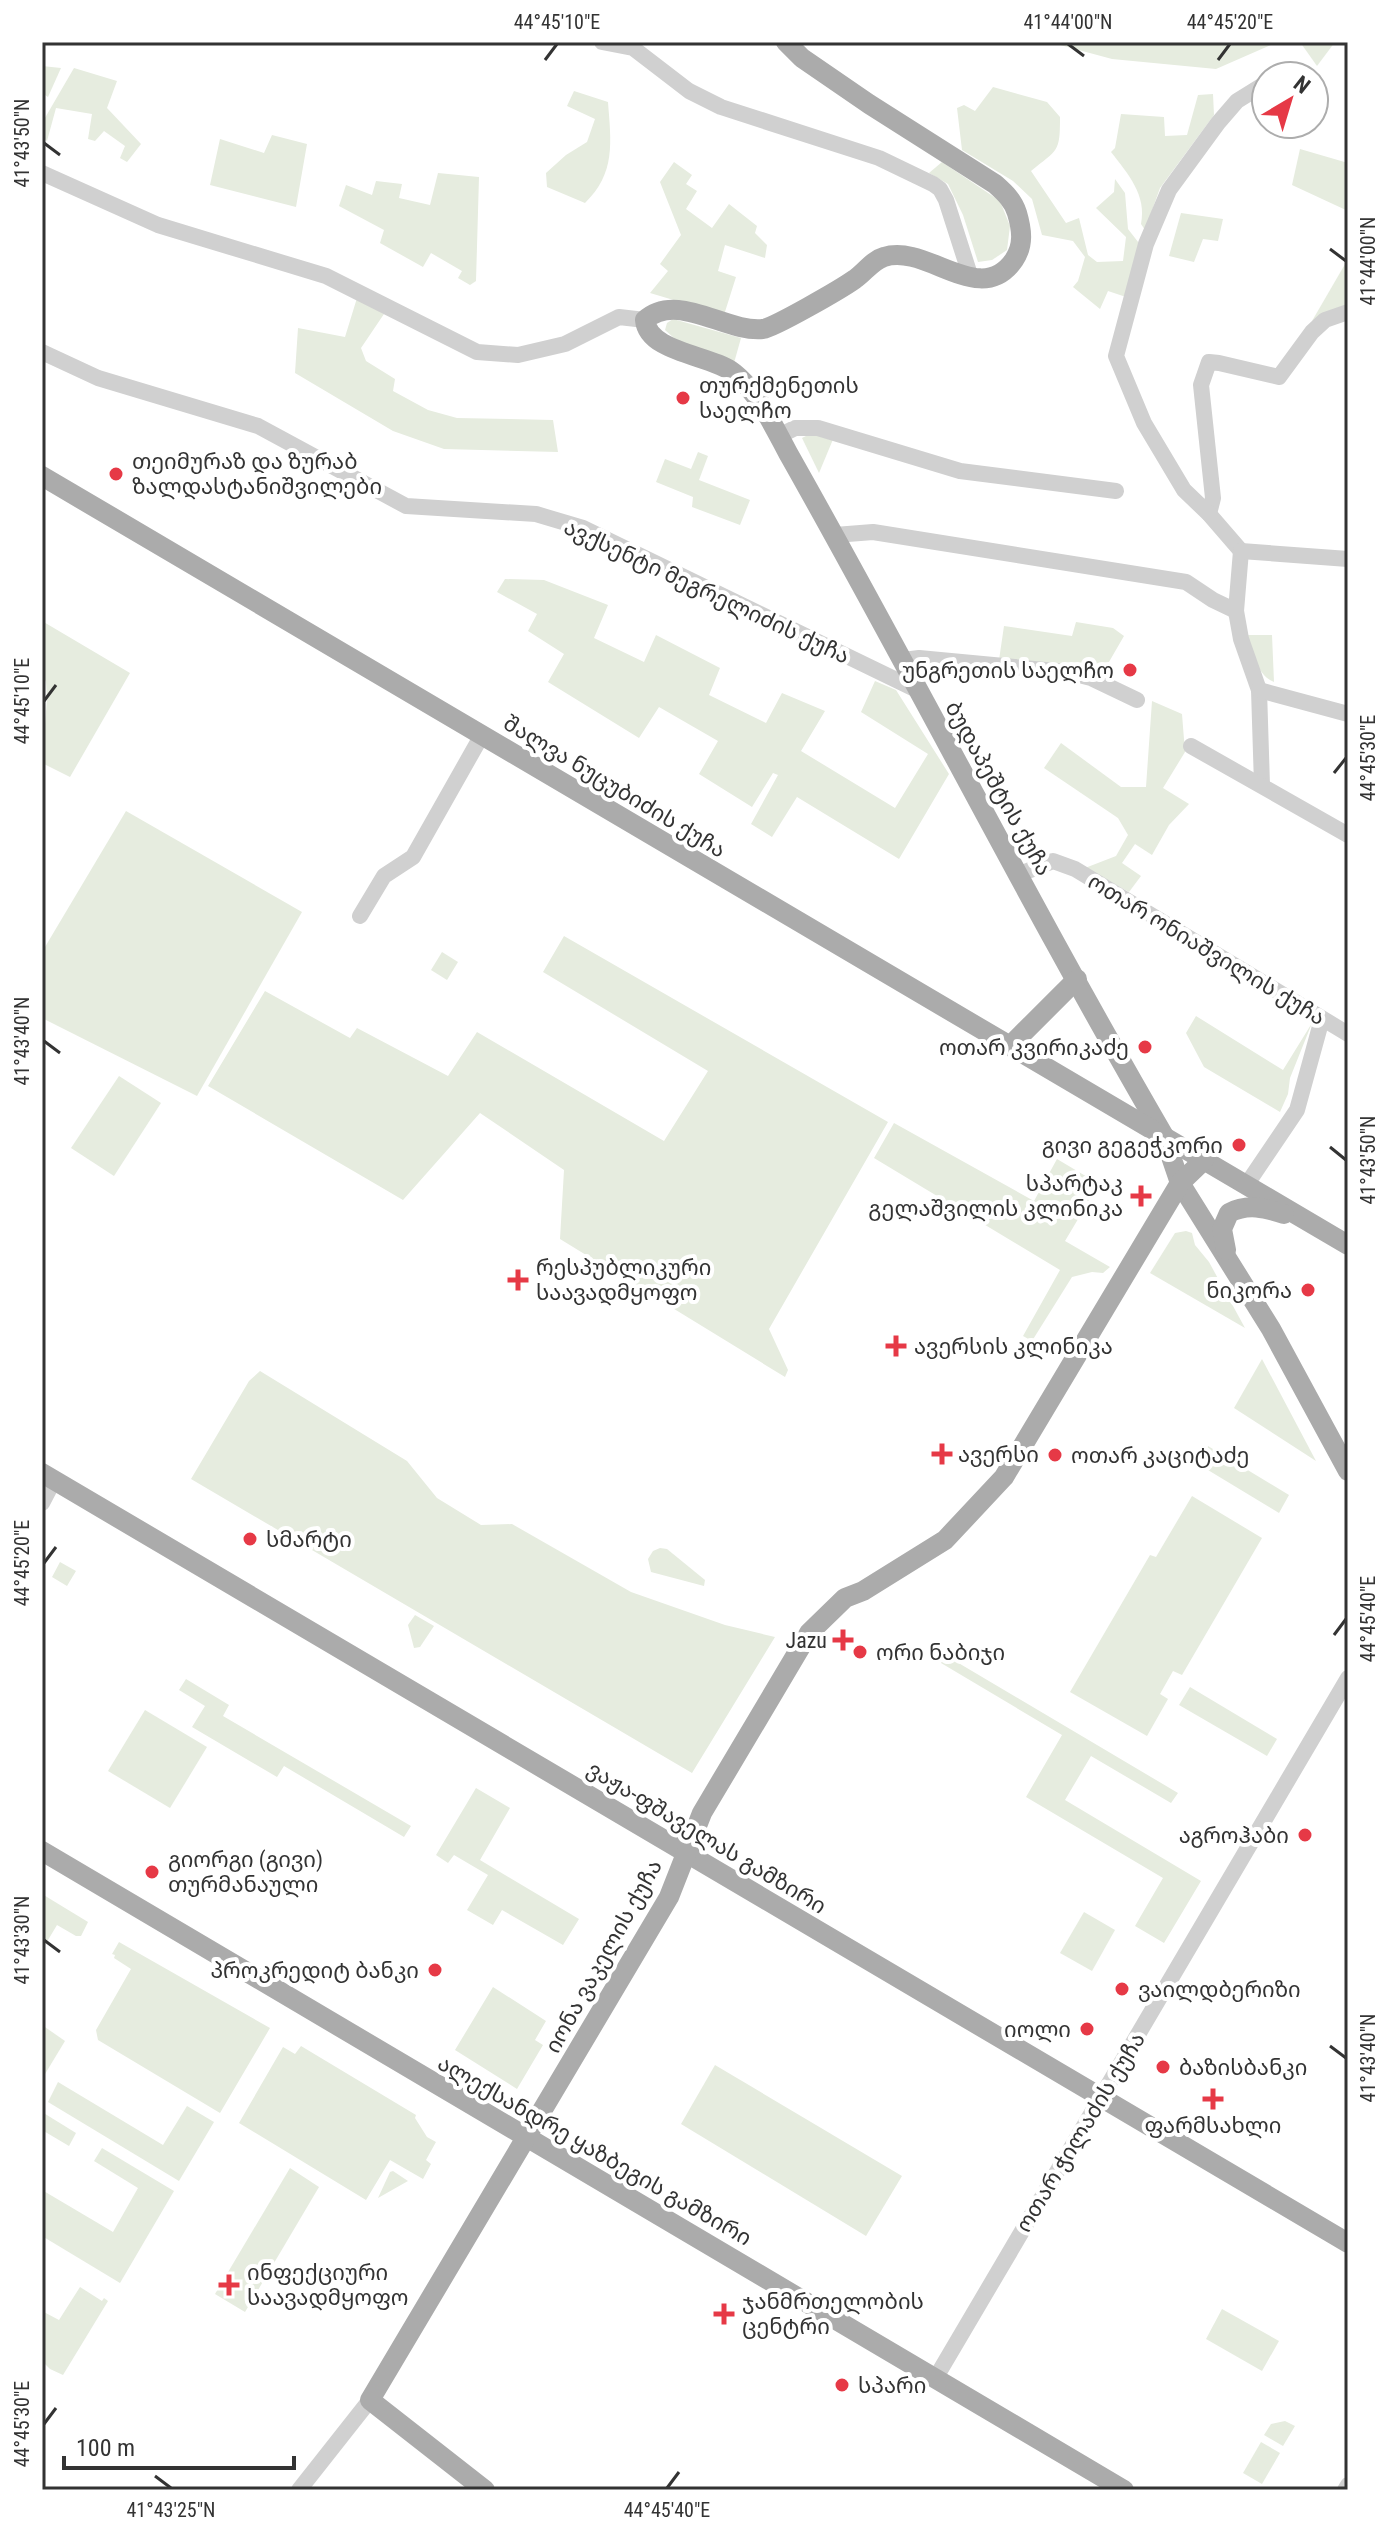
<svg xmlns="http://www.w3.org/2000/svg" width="1390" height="2532" viewBox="0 0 1390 2532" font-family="'Roboto Condensed','Noto Sans Georgian',sans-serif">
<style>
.green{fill:#e6ecdf}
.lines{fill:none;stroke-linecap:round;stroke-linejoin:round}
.minor{stroke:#d0d0d0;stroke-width:16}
.major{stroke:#ababab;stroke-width:20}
.ticks{fill:none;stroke:#333;stroke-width:3}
.poi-dot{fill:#e63946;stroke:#fff;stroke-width:3}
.labels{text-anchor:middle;stroke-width:8;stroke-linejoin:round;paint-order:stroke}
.poi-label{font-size:22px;fill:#333;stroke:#fff;text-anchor:start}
.street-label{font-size:22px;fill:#333;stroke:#fff}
.neatline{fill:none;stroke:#333;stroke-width:3}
.ticks-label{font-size:20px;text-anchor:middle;fill:#333}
</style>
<rect width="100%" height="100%" fill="#fff"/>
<!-- green -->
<g class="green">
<polygon points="1049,42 1278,42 1216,69 1112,59"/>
<polygon points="1300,42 1335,42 1317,66"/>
<polygon points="42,66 61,68 48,97 42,93"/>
<polygon points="74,68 117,81 107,108 141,144 127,162 120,158 125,146 104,131 95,141 88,139 92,114 56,108 47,141 42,137 42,123"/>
<path d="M993 87 1047 102 1060 117C1060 153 1058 149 1031 171L1066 223 1079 218 1088 255 1097 262 1123 261 1126 237 1096 208 1114 192 1115 179 1125 193 1128 229 1142 247 1129 298 1108 291 1100 309 1073 287 1078 281 1085 257 1073 241 1042 235 1032 199 1013 181 962 150 957 108 964 105 975 111Z"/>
<path d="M574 91 608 102C611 142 616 173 585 203L547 187 546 173 566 155 587 142 595 119 567 106Z"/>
<path d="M1213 94 1214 115 1160 188 1145 230 1141 224C1147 195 1128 174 1111 152L1115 148 1121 114 1164 117 1165 136 1187 135 1198 95Z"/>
<polygon points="272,135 307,144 296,207 210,185 220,139 264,153"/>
<polygon points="1300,149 1348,163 1348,211 1292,185"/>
<polygon points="674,162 692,175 686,184 697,191 686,209 712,228 729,204 757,226 755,233 767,245 765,258 725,245 718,271 736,277 724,315 650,293 668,271 660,264 681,235 660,182"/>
<polygon points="942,162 1000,201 1010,226 1007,250 992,260 978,262 963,215 948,184 929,173"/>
<polygon points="438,173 479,177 476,281 470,285 458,278 462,271 431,253 423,267 380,243 384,230 339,206 346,185 372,195 376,181 402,184 399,198 430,205"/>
<polygon points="1181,213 1223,219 1218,241 1203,239 1194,262 1169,256"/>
<polygon points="1348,259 1348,306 1312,321"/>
<polygon points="357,298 384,314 361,348 366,361 395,379 393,391 428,410 457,418 553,420 558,452 444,449 393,431 295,373 298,328 345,337"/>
<polygon points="673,319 741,338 734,363 675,339 665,330 667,323"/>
<polygon points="812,433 834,437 819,473 802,438"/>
<polygon points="698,452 708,456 699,480 750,500 740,525 692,507 693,497 656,482 665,459 691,469"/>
<polygon points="505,579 544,580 608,605 594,638 644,662 656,635 720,668 709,695 766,723 782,693 825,711 801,751 895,808 928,754 861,712 875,681 896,690 949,774 899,859 797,797 772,837 751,824 778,775 773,773 752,807 699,774 718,741 659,707 639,738 548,682 564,654 528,631 537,614 497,592"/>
<polygon points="42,621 130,673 70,777 42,763 47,699 46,682 42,673"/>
<polygon points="1076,622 1113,628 1124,636 1102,674 999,660 1004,626 1072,636"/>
<path d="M1245 635H1272L1274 682C1258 676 1250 650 1245 635Z"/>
<polygon points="1152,701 1182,714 1185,752 1163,788 1189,804 1169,825 1152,855 1135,844 1122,863 1141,876 1129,892 1085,868 1116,856 1128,835 1118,818 1044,768 1061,743 1121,787 1146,787"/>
<polygon points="126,811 302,912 197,1096 42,1018 42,952"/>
<polygon points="564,936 888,1122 769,1329 788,1370 785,1377 560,1239 564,1170 480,1113 403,1200 208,1086 265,991 350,1038 357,1028 448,1076 477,1032 664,1141 708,1071 543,972"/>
<polygon points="442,952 458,962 447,980 431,970"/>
<polygon points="1196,1016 1283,1070 1312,1023 1290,1078 1288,1094 1280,1112 1204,1067 1186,1033"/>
<polygon points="119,1076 161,1103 114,1176 71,1148"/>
<polygon points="894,1123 1034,1201 1057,1159 1099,1184 1065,1241 1110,1267 1103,1273 1092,1272 1072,1277 1032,1341 1023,1336 1060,1270 874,1158"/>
<polygon points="1186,1231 1192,1233 1195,1245 1209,1262 1245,1328 1150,1273 1175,1233"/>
<polygon points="1262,1359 1316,1461 1234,1408"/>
<polygon points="260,1371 407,1461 437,1498 481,1525 512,1524 631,1592 725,1625 775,1637 692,1773 191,1479 249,1381"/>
<polygon points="1208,1446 1289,1495 1279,1513 1198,1464"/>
<polygon points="1192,1496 1262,1538 1182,1675 1173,1671 1160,1694 1168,1699 1147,1736 1070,1692 1150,1555 1156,1557"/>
<polygon points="660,1548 667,1549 705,1580 704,1586 651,1572 648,1559 653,1551"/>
<polygon points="60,1562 76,1571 67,1586 52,1577"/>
<polygon points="415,1615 434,1626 420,1647 414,1648 408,1625"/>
<polygon points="945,1655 1178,1793 1171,1803 1091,1756 1065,1800 1201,1881 1164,1943 1135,1926 1163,1878 1026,1797 1062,1735 941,1663"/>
<polygon points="186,1679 229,1705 223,1716 411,1826 404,1837 284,1766 277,1777 192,1727 205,1706 179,1690"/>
<polygon points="1190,1687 1277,1739 1267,1756 1179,1705"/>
<polygon points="145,1710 207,1747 170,1808 108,1771"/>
<polygon points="476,1788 510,1808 480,1860 579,1919 563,1945 502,1910 493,1925 467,1910 488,1875 454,1855 448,1863 436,1855"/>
<polygon points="42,1894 88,1922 81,1936 76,1936 57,1925 42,1950"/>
<polygon points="1084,1912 1115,1930 1092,1971 1060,1953"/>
<polygon points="119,1942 270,2028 220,2113 98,2040 96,2030 131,1969 114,1958 115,1955 112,1954"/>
<polygon points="493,1987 546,2021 535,2040 543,2045 517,2089 455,2050"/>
<polygon points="42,2025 65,2041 42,2079"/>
<polygon points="301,2046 416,2115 415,2118 427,2137 436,2142 426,2160 431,2164 423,2179 390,2160 366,2200 239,2123 283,2047 295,2054"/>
<polygon points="715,2065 902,2176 866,2236 681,2124"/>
<polygon points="58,2082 163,2145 187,2106 214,2122 179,2181 48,2102"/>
<polygon points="42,2112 76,2133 69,2146 42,2130"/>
<polygon points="102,2148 174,2191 120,2283 42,2236 42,2190 113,2232 138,2188 94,2161"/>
<polygon points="290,2168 319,2187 245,2312 215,2294"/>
<polygon points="393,2171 408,2181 378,2198 390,2172"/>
<polygon points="80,2287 102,2301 104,2298 108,2301 63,2375 50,2369 42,2361 42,2311 59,2320"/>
<polygon points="1222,2309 1279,2341 1262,2371 1206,2339"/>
<polygon points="1285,2421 1295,2426 1283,2446 1264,2435 1271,2424"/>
<polygon points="1261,2442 1280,2453 1262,2484 1243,2473"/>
</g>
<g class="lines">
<!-- minor -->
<g class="minor">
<polyline points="602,42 633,48 689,91 721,107 879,158 933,184 940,189 946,200 971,278"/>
<polyline points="42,173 158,225 326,276 477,352 518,355 565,344 619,317 645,320"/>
<polyline points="42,352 98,378 258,426 406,506 536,514 583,528 919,691"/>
<polyline points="779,436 795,428 818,428 960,471 1116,491"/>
<polyline points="1209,514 1213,498 1201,385 1209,362 1219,363 1279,377 1312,332 1325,320 1348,312"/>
<polyline points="835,535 873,532 1186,582 1213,600 1236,611"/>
<polyline points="1241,551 1209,514 1184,490 1144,423 1116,356 1146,244 1169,190 1218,123 1237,101 1266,83"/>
<polyline points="1241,551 1236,611 1241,639 1259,690 1262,785"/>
<polyline points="1241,551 1348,559"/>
<polyline points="903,660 919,658 1067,672 1091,678 1137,700"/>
<polyline points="1259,690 1348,714"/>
<polyline points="1191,746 1348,835"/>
<polyline points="1020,874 1053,861 1075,869 1348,1034"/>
<polyline points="360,916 384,876 413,857 482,735"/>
<polyline points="1247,1184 1297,1110 1322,1019"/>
<polyline points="42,1503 54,1480"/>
<polyline points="935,2379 1348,1678"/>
<polyline points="299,2490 370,2400"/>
<polyline points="1345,2490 1348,2485"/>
</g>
<!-- major -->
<g class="major">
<path d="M786 42 802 58 869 104 995 184C1005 193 1013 200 1017 213 1022 230 1024 245 1014 260 980 309 927 243 884 257 873 260 864 273 855 279 841 289 775 327 763 329 726 333 677 291 645 320 648 353 712 355 734 373 758 392 774 427 788 453 916 679 1033 911 1164 1136L1180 1183 1271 1329 1348 1471"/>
<polyline points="42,476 1348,1245"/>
<polyline points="1010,1046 1077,979"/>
<path d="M1226 1250 1222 1229 1229 1213C1248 1203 1265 1208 1284 1214"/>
<polyline points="42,1473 1348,2243"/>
<polyline points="42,1851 1124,2490"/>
<polyline points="485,2490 370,2400 669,1897 702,1813 809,1633 845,1598 863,1591 945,1540 1004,1477 1180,1183 1204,1160"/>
</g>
</g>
<!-- ticks -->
<path class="ticks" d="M1068 44 1084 56M545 60 557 44M1218 60 1230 44M44 143 60 155M1330 249 1346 261M44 701 56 685M1334 773 1346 758M44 1041 60 1053M1330 1147 1346 1160M44 1563 56 1547M1334 1635 1346 1619M44 1940 60 1952M1330 2046 1346 2058M44 2424 56 2408M155 2476 171 2488M667 2488 679 2472"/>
<!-- markers -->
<g class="poi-dot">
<circle cx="683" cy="398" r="8"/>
<circle cx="116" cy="474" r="8"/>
<circle cx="1130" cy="670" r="8"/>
<circle cx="1145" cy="1047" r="8"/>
<circle cx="1239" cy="1145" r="8"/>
<path d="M1137 1184h8v8h8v8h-8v8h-8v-8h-8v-8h8z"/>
<path d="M514 1268h8v8h8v8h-8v8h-8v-8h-8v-8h8z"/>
<circle cx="1308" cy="1290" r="8"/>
<path d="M892 1334h8v8h8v8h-8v8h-8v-8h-8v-8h8z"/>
<path d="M938 1442h8v8h8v8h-8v8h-8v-8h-8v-8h8z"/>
<circle cx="1055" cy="1455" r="8"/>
<circle cx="250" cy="1539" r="8"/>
<path d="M839 1628h8v8h8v8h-8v8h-8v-8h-8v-8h8z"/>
<circle cx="860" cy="1652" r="8"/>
<circle cx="1305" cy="1835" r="8"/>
<circle cx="152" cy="1872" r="8"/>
<circle cx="435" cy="1970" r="8"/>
<circle cx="1122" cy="1989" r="8"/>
<circle cx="1087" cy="2029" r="8"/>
<circle cx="1163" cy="2067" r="8"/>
<path d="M1209 2087h8v8h8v8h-8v8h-8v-8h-8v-8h8z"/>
<path d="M225 2273h8v8h8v8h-8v8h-8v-8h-8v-8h8z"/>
<path d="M720 2302h8v8h8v8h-8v8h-8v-8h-8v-8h8z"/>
<circle cx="842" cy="2385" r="8"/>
</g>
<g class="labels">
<!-- poi labels -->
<g class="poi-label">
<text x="699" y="393">თურქმენეთის<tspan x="699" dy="25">საელჩო</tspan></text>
<text x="132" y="469">თეიმურაზ და ზურაბ<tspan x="132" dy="25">ზალდასტანიშვილები</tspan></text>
<text x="1114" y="678" text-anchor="end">უნგრეთის საელჩო</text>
<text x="1129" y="1055" text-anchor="end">ოთარ კვირიკაძე</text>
<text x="1223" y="1153" text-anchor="end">გივი გეგეჭკორი</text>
<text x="1123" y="1191" text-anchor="end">სპარტაკ<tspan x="1123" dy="25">გელაშვილის კლინიკა</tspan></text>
<text x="536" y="1275">რესპუბლიკური<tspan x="536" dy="25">საავადმყოფო</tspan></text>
<text x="1292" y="1298" text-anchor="end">ნიკორა</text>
<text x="914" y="1354">ავერსის კლინიკა</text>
<text x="958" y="1462">ავერსი</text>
<text x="1071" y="1463">ოთარ კაციტაძე</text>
<text x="266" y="1547">სმარტი</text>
<text x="827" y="1648" text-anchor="end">Jazu</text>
<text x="876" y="1660">ორი ნაბიჯი</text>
<text x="1289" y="1843" text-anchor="end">აგროჰაბი</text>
<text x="168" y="1867">გიორგი (გივი)<tspan x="168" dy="25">თურმანაული</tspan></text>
<text x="419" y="1978" text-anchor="end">პროკრედიტ ბანკი</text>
<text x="1138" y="1997">ვაილდბერიზი</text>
<text x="1071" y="2037" text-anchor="end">იოლი</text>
<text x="1179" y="2075">ბაზისბანკი</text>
<text x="1213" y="2133" text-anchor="middle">ფარმსახლი</text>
<text x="247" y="2280">ინფექციური<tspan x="247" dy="25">საავადმყოფო</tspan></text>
<text x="742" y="2309">ჯანმრთელობის<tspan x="742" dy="25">ცენტრი</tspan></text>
<text x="858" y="2393">სპარი</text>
</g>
<!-- street labels -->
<g class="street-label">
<text transform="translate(707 591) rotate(25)" y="8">ავქსენტი მეგრელიძის ქუჩა</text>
<text transform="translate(615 786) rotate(31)" y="8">შალვა ნუცუბიძის ქუჩა</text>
<text transform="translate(999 788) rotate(61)" y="8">ბუდაპეშტის ქუჩა</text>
<text transform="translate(1207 949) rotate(31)" y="8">ოთარ ონიაშვილის ქუჩა</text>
<text transform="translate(707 1837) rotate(31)" y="8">ვაჟა-ფშაველას გამზირი</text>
<text transform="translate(603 1956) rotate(-61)" y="8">იონა ვაკელის ქუჩა</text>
<text transform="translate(1080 2132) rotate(-59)" y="8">ოთარ ჭილაძის ქუჩა</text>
<text transform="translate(595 2150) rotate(30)" y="8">ალექსანდრე ყაზბეგის გამზირი</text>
</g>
</g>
<!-- border -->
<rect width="1390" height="2532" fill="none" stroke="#ffffff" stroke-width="88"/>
<!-- north arrow -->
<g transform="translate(1290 100) rotate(38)"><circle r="38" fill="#ffffff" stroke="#adadad" stroke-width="2"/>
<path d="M0-6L14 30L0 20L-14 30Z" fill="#e63946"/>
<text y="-12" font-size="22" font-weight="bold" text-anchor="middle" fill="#333333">N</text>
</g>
<!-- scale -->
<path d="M64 2456v12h230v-12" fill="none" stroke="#333333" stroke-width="4"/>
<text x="76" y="2456" font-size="24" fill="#333333" stroke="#ffffff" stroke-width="6" paint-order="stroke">100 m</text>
<rect x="44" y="44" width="1302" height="2444" class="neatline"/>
<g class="ticks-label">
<text x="557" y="29">44°45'10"E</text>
<text x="1068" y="29">41°44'00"N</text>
<text x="1230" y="29">44°45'20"E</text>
<text transform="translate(22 143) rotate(-90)" y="7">41°43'50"N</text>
<text transform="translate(1368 261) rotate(-90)" y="7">41°44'00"N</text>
<text transform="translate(22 701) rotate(-90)" y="7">44°45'10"E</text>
<text transform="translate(1368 758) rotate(-90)" y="7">44°45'30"E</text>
<text transform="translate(22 1041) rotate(-90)" y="7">41°43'40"N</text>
<text transform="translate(1368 1160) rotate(-90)" y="7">41°43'50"N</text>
<text transform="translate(22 1563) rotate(-90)" y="7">44°45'20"E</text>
<text transform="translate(1368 1619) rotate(-90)" y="7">44°45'40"E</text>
<text transform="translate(22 1940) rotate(-90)" y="7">41°43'30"N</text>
<text transform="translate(1368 2058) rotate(-90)" y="7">41°43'40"N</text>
<text transform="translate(22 2424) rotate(-90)" y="7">44°45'30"E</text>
<text x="171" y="2517">41°43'25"N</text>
<text x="667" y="2517">44°45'40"E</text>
</g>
</svg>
